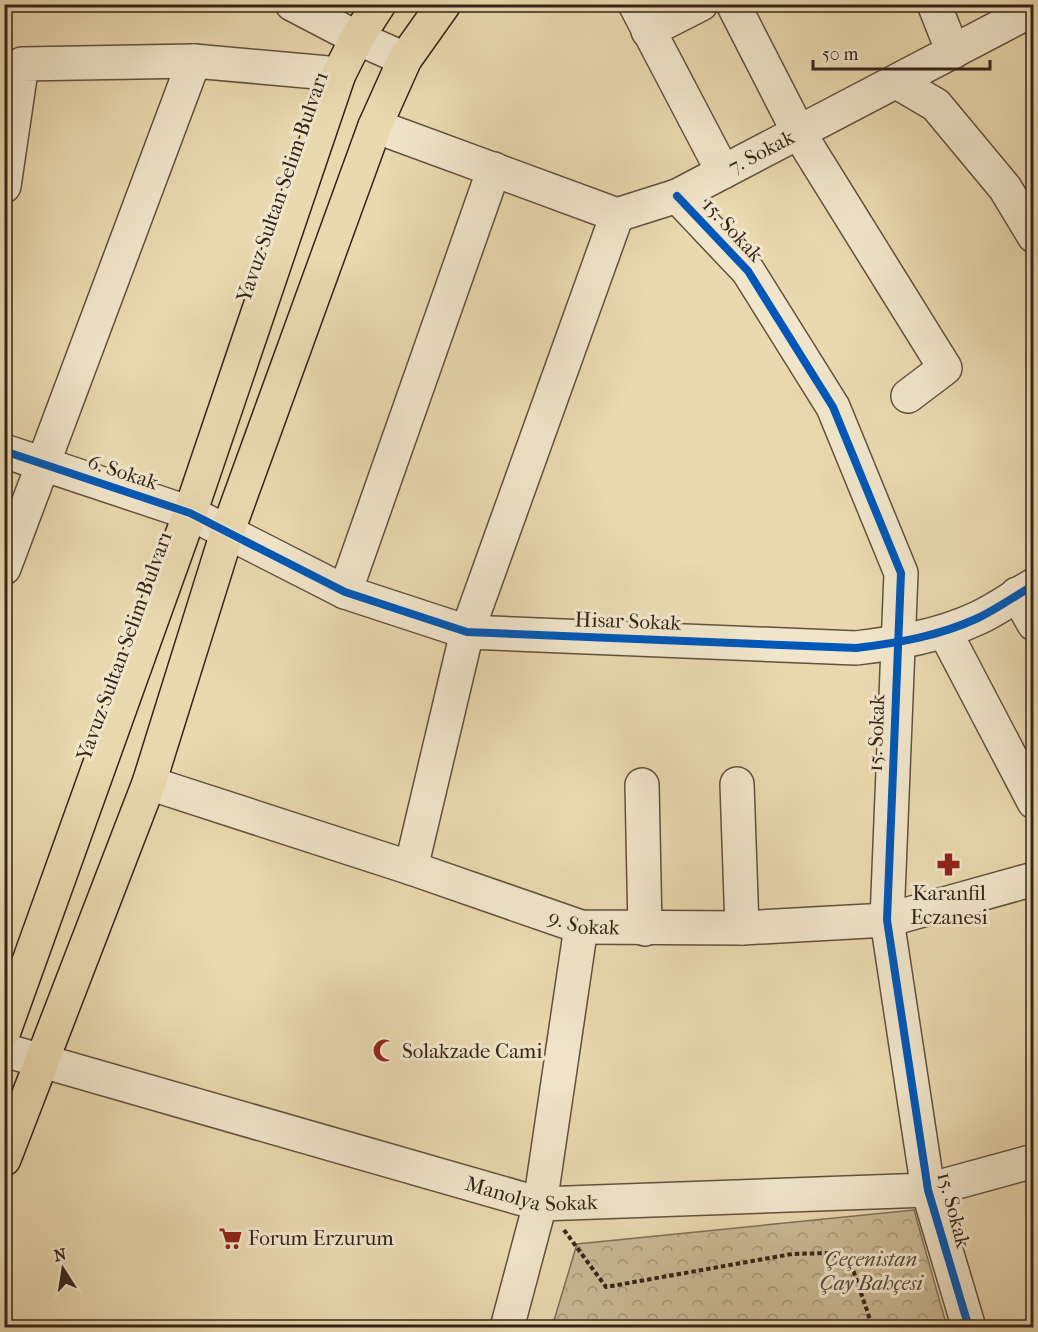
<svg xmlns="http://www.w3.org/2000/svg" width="1038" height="1332" viewBox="0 0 1038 1332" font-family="'IM FELL French Canon',serif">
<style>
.park{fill:url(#park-crowns);stroke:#806f58;stroke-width:1.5}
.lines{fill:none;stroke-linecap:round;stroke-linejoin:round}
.minor-casing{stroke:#62513e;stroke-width:36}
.major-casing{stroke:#352419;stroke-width:36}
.path{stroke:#352419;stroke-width:4;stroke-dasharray:4.5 3;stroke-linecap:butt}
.minor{stroke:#f1e6cb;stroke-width:33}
.major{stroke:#ead9af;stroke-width:33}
.cycleway-casing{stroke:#f1e6cb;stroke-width:11}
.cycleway{stroke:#0057b8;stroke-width:8}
.labels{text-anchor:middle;stroke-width:6;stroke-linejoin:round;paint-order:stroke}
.street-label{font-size:21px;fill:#352419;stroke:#f1e6cb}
.poi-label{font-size:21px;fill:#352419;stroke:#f1e6cb;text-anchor:start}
.park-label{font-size:21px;font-style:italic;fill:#5a4a38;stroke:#f1e6cb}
</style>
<defs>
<pattern id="park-crowns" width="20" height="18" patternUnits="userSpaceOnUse" patternTransform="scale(1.5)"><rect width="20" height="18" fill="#cbba96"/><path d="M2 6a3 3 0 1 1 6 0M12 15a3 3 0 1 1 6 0" fill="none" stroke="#a6977a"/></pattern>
</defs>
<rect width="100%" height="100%" fill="#ead9af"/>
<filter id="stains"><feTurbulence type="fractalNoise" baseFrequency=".00333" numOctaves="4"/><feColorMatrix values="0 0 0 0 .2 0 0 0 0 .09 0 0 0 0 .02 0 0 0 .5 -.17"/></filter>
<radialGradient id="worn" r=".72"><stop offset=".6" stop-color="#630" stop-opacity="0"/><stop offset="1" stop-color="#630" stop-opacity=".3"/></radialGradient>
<!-- park -->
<polygon class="park" points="914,1210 947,1327 552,1327 577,1244"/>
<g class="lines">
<defs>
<g id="minor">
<polyline points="292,4 357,38 405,59"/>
<polyline points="635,4 723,172"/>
<polyline points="733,4 799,133 945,368 908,396"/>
<polyline points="934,4 953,52"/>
<polyline points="648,31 701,4"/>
<polyline points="897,82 936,105 1005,188 1034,236"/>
<path id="s1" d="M375 126 617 215 677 196 1034 9"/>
<polyline points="4,186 22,64 194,61 339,74"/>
<polyline points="677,196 748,271 833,407 901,573 887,920 928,1190 969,1328"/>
<path d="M4 451 190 513 345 592 467 632 856 648C898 643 939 636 978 618 997 609 1015 596 1034 585"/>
<polyline points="4,568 194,61"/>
<polyline points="345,592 494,169"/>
<polyline points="1017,594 1034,624"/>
<polyline points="945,632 1034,802"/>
<path id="s2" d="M149 783 411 868 581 927 742 928 887 920 1034 879"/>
<polyline points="737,784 742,928"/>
<polyline points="642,785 645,929"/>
<polyline points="411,868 467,632 617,215"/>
<path id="s3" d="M4 1050 540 1204 928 1190 1034 1161"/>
<polyline points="507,1328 540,1204 581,927"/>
</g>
<g id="major">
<polyline points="4,1031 190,513 339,74 357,38 379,4"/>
<polyline points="4,1159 149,783 227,533 375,126 405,59 444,4"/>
</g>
</defs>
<!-- minor casing -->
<use href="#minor" class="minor-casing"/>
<!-- major casing -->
<use href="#major" class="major-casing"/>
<!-- path -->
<polyline class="path" points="564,1230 606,1287 792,1254 829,1253 850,1261 873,1328"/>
<!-- minor -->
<use href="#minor" class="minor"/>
<!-- major -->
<use href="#major" class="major"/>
<defs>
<g id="cycleway">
<polyline points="677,196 748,271 833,407 901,573 887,920 928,1190 969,1328"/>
<path d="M4 451 190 513 345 592 467 632 856 648C898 643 939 636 978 618 997 609 1015 596 1034 585"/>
</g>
</defs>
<!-- cycleway casing -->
<use href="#cycleway" class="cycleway-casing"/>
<!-- cycleway -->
<use href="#cycleway" class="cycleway"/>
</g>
<!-- icons -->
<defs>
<symbol id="pharmacy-bare" viewBox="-9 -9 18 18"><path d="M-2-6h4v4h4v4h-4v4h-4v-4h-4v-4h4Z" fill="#8f2418" stroke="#f1e6cb" stroke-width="2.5" paint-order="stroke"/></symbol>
<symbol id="mosque-bare" viewBox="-9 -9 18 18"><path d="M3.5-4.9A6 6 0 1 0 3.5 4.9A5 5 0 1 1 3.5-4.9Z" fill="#8f2418" stroke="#f1e6cb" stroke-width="2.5" paint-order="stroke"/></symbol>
<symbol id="supermarket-bare" viewBox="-9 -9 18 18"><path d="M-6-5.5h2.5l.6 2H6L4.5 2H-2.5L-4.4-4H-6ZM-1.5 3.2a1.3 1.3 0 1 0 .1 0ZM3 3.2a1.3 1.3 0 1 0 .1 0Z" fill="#8f2418" stroke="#f1e6cb" stroke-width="2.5" paint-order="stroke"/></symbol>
</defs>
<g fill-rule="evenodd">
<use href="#pharmacy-bare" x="932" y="848" width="33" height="33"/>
<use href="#mosque-bare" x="368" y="1034" width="33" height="33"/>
<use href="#supermarket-bare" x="214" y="1222" width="33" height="33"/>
</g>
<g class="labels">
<!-- street labels -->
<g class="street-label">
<text dy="7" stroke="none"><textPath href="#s1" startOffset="416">7. Sokak</textPath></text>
<text transform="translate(282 187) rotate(-71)" y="7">Yavuz Sultan Selim Bulvarı</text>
<text transform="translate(733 230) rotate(47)" y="7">15. Sokak</text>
<text transform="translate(123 472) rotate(18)" y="7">6. Sokak</text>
<text transform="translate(628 621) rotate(2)" y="7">Hisar Sokak</text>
<text transform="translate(124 646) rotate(-70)" y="7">Yavuz Sultan Selim Bulvarı</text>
<text transform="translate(876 733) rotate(-88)" y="7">15. Sokak</text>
<text dy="7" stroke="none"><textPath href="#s2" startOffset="458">9. Sokak</textPath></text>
<text dy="7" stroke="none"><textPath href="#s3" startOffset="548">Manolya Sokak</textPath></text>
<text transform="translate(954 1210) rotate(75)" y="7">15. Sokak</text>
</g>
<!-- poi labels -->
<g class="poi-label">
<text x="949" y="900" text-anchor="middle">Karanfil<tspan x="949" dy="24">Eczanesi</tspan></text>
<text x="402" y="1058">Solakzade Cami</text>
<text x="248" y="1245">Forum Erzurum</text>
</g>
<!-- park labels -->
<g class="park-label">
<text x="871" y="1266">Çeçenistan<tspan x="871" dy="24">Çay Bahçesi</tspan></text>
</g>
</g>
<!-- margin -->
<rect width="1038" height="1332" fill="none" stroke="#ead9af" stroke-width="24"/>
<rect x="6" y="6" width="1026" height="1320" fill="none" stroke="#352419" stroke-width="3"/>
<rect x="12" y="12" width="1014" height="1308" fill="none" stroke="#352419" stroke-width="1.5"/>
<!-- north arrow -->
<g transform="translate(63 1269) rotate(348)" stroke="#f1e6cb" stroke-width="4.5" paint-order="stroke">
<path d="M0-4.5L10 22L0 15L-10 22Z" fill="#352419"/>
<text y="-9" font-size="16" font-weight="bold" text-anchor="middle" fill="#352419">N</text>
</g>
<!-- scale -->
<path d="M813 60v9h177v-9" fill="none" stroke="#352419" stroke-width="3"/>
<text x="822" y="60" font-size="18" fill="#352419" stroke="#f1e6cb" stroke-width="4.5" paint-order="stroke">50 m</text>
<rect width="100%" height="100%" filter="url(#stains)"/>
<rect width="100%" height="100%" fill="url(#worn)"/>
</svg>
